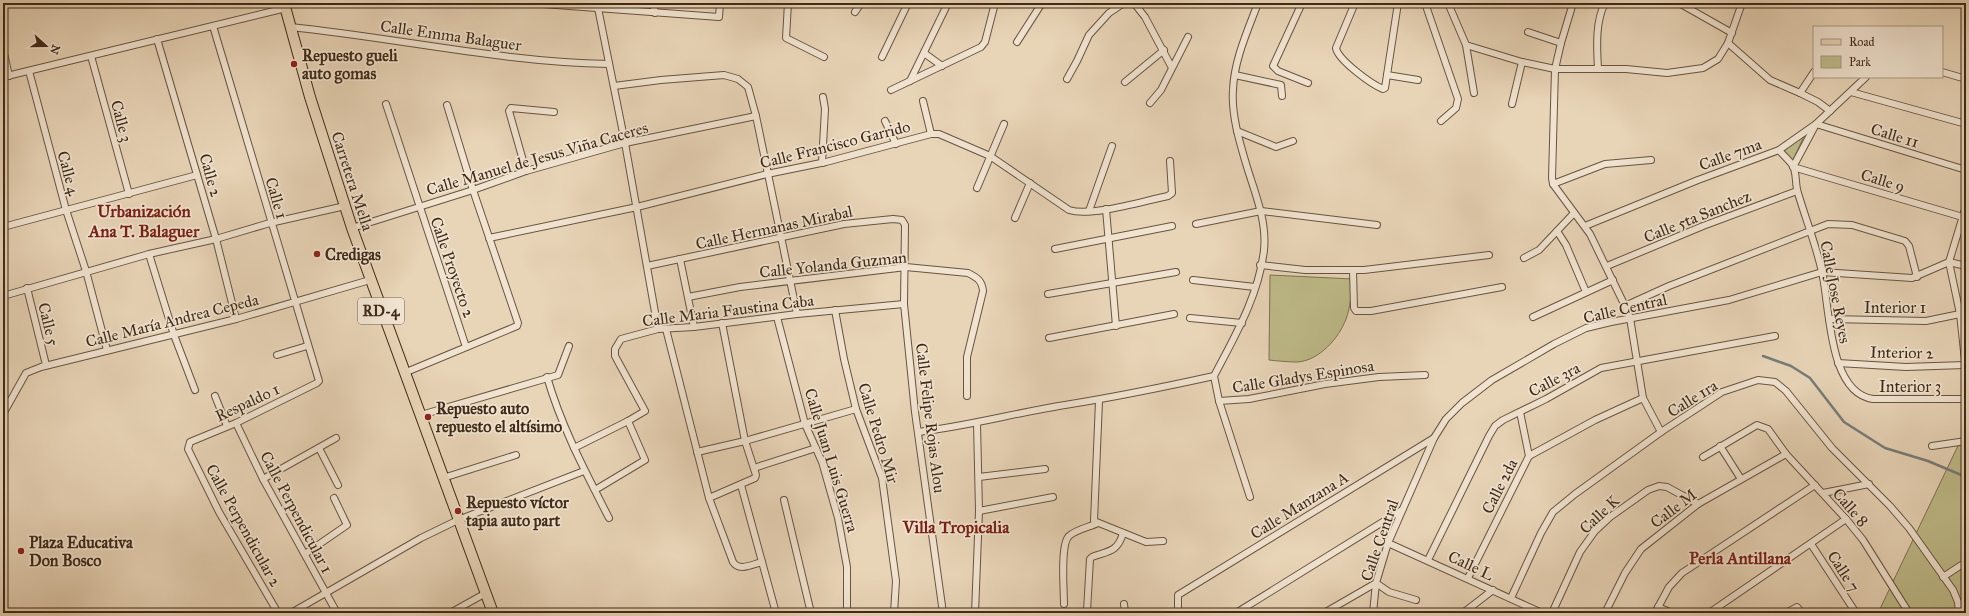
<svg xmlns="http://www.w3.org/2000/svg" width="1969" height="616" viewBox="0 0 1969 616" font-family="'IM FELL Great Primer',serif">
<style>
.green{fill:#bebb89;stroke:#7e7250}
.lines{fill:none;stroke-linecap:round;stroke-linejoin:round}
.stream{stroke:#777d79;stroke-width:2.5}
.minor-casing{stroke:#695440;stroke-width:8}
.primary-casing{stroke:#3f2a18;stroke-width:12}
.minor{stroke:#f0e3d0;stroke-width:6}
.primary{stroke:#e8d4b7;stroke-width:10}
.poi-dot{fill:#8f2418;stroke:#f0e3d0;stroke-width:1.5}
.labels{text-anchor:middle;stroke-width:3.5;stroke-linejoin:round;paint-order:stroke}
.shield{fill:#f0e3d0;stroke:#74624f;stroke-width:1}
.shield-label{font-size:15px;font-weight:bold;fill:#3f2a18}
.street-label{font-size:16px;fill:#3f2a18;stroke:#f0e3d0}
.poi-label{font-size:16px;font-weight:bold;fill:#3f2a18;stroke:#f0e3d0;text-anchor:start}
.neighbourhood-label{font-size:17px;font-weight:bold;fill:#7a1f14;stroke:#f0e3d0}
</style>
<rect width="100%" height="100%" fill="#e8d4b7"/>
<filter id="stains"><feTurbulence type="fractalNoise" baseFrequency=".005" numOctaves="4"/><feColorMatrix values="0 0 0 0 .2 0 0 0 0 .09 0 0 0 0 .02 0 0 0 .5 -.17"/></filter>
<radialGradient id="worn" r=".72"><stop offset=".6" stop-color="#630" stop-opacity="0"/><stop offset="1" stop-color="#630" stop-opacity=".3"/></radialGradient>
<!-- green -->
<g class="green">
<polygon points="1805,134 1793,160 1784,151"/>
<path d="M1270 275 1353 279C1351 292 1351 306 1346 319 1339 338 1319 361 1297 362 1288 362 1278 361 1269 360Z"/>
<polygon points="1966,429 1966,613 1878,613"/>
</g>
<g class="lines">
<!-- stream -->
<polyline class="stream" points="1763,356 1791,366 1810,378 1844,422 1885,448 1928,461 1966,477"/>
<defs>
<g id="minor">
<polyline points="529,3 719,17 720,3"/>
<polyline points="597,3 625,143 658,329"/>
<polyline points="653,3 655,13"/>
<polyline points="788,3 786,38 824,57"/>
<polyline points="1134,3 1145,17 1171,66"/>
<path d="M1258 3C1248 30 1234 60 1233 90 1231 114 1240 144 1247 167 1255 193 1267 221 1264 250 1259 295 1235 336 1214 376L1219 401 1249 399 1325 384 1379 377 1425 375"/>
<polyline points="1302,3 1273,66 1278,71 1308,83"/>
<path d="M1355 3 1336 48C1338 60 1371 84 1383 89L1385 88 1398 3"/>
<polyline points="1425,3 1458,99 1456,108 1441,121"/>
<polyline points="1448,3 1466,45 1522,62 1555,69 1626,69 1667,73 1703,68 1718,59 1728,43 1742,3"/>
<polyline points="1679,3 1732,33"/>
<polyline points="855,12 861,3"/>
<polyline points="213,26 319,381 317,383 236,423 190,442 188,449 219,512 278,613"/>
<path d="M291 27C397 38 502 62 609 64"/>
<polyline points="1528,32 1561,43 1555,69 1552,178 1553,184 1590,234 1625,306 1630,318 1643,398 1661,432"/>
<polyline points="157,39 216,239 236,319"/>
<polyline points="1017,42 1042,3"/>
<polyline points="1561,43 1573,3"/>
<polyline points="1728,43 1770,80 1800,93"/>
<polyline points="1466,45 1474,93"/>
<polyline points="3,49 9,76"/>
<polyline points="924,53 942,66"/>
<polyline points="91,56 129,194"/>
<polyline points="882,57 908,3"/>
<path d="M1598 69C1597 48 1595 22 1605 3"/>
<polyline points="29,71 66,210 86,271 107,350"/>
<polyline points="1814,72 1800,93 1818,102 1830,111"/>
<polyline points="1942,72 1966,79"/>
<polyline points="1235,75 1281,85 1282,96"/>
<polyline points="1387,75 1418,80"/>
<polyline points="3,77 286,8"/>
<polyline points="1067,79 1077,61 1089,35 1109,13 1124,3"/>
<polyline points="910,81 948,3"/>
<polyline points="1125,82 1164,50"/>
<polyline points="614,86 661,80 724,75 738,79 748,87 756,116 797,314"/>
<polyline points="891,90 981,47 985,42 995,3"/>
<polyline points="1851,92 1966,124"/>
<polyline points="923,101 931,134"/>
<polyline points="1150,103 1161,90 1188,37"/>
<polyline points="386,104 466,347"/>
<polyline points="1512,104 1522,62"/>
<polyline points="885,121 896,144"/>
<polyline points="1237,131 1276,147 1293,141"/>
<path d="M1779 150C1783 155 1790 161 1793 166 1797 174 1795 185 1798 193 1806 220 1816 245 1822 272 1830 306 1828 393 1873 399H1966"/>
<polyline points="822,163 825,109 823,97"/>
<polyline points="1966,170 1816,124 1793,167 1966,218"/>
<polyline points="526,171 509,111 511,108 554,112"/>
<polyline points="1553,184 1605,164 1651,160"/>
<polyline points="977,188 1004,124"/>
<polyline points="1966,206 1949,262 1960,314 1966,370"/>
<polyline points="1106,209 1116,326"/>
<polyline points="1089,211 1112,146"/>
<polyline points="1574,213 1557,231 1566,245 1586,292"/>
<polyline points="3,218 5,227"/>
<polyline points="1015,218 1030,183"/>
<polyline points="1196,224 1261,211 1377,225"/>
<polyline points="1585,226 1698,180 1779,150 1816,124 1866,77"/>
<polyline points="3,227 197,175"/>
<polyline points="352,228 473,190 526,171 625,143 756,116"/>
<path d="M489 238 637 207 767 174 826 162 931 134H939L990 156 1069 210C1092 217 1143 201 1168 196L1172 193 1170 161"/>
<polyline points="1055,249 1172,226"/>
<polyline points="149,254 174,335 195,390"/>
<polyline points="1524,258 1539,250 1557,231"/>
<polyline points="680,259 694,327"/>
<polyline points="1260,265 1305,270 1364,270 1489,255"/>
<polyline points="647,266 844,224 893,219 902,220 905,225 904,304 915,412 943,613"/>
<polyline points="1607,266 1703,226 1797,191"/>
<polyline points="1353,270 1354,308 1356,311 1371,311 1502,287"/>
<polyline points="1193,280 1255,287"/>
<polyline points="27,288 46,365"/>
<polyline points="1048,294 1176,272"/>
<polyline points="3,296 149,254 216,239 270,223 345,206"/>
<path d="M688 297 740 287 906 267 968 273C978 278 982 281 983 291L967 357V396"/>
<polyline points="1625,306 1669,286 1828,224 1852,225 1905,241 1909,246 1917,277"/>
<polyline points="835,310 844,359 856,409 882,478 896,581 894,613"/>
<polyline points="777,317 805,424 822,462 838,518 847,567 847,613"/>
<polyline points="1533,317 1613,280"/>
<polyline points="1190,318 1242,323"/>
<polyline points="1829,319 1926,321 1960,314"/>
<path d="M666 329 709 498 733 562C739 572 753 564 762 562"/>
<polyline points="1049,338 1174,314"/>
<polyline points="277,355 307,346"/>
<polyline points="1838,363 1906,367 1965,365"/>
<polyline points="404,373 517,326 518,323 473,190 447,105"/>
<path d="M547 377C562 428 585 471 609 518"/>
<polyline points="215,396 227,426"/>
<polyline points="1099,401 1094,521 1146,542 1163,541"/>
<polyline points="1219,401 1250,497"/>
<polyline points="1520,412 1529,456"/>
<polyline points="3,414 26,373 41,367 236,319 370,280"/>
<polyline points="421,415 558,375 569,346"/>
<polyline points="236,423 263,479 337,613"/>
<path d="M918 432C968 426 1015 413 1065 405 1115 397 1164 387 1214 376"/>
<polyline points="1720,446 1741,479"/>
<polyline points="1932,446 1966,441"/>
<polyline points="319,448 338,485"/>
<polyline points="574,448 628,421 645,411 615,356 615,349 621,339 658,329 694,327 797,314 904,304"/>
<polyline points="697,452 745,441 856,409"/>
<polyline points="1703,457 1757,425 1768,429 1786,454 1846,519 1863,540 1909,613"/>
<polyline points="754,468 816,448"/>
<polyline points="979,477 1045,469"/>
<polyline points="443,478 516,455"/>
<polyline points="263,479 336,438"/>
<polyline points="741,485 776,613"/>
<polyline points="595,490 645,460 628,421"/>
<polyline points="1823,493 1869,484"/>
<polyline points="709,498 755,478 756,475 745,441 722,323"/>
<polyline points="784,500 811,613"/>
<polyline points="979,511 1053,497"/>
<polyline points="1388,543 1542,613"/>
<polyline points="1811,544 1856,613"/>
<polyline points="305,554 347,525 334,498"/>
<polyline points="1428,560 1489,436 1495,426 1503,420 1546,399 1601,368 1775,336"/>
<polyline points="1943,577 1966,562"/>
<polyline points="1468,578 1529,456 1595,420 1643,398"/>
<polyline points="1511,598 1541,533 1553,512 1575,494 1661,432 1722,392 1758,380 1775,382 1786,391 1832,448 1890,506 1909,528 1953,590 1958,602 1959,613"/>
<path d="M1064 604C1064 591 1060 544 1069 536 1075 530 1089 527 1098 523"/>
<polyline points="1124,604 1125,613"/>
<polyline points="1658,607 1672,613"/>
<path d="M1087 611 1090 559 1092 557C1108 551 1118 552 1123 533"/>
<polyline points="291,613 421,538 458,520 584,471"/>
<polyline points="450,613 486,593"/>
<polyline points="975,613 979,511 977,423"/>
<polyline points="1178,613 1178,595 1434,438"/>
<polyline points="1236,613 1402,510"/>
<polyline points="1324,613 1376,583 1389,592 1416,600"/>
<polyline points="1373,613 1376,583 1388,543 1434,438 1446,419 1462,403 1492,380 1554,344 1586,328 1611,322 1729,300 1822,272 1912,278 1949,262 1966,266"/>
<polyline points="1463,613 1493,590"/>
<polyline points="1552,613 1580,552 1595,531 1610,517 1648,490 1659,486 1667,487 1698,504"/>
<polyline points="1605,613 1625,573 1641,549 1698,504 1786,454"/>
<polyline points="1655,613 1669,587 1682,573 1815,485"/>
<polyline points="1709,613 1846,519"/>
<polyline points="1786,613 1797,607 1802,613"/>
</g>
<polyline id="primary" points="284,3 310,97 352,228 493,613"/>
</defs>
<!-- minor casing -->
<use href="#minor" class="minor-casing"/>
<!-- primary casing -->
<use href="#primary" class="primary-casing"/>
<!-- minor -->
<use href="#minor" class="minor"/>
<!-- primary -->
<use href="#primary" class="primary"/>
</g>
<!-- markers -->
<g class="poi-dot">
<circle cx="294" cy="64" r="4"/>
<circle cx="317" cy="254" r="4"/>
<circle cx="428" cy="417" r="4"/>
<circle cx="458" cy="511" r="4"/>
<circle cx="21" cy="551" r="4"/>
</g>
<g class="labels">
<!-- shield labels -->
<rect class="shield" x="358" y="298" width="46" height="26" rx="3"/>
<g class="shield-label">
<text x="381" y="316">RD-4</text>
</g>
<!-- street labels -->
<g class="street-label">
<text transform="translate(451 35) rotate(8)" y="6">Calle Emma Balaguer</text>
<text transform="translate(122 121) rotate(75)" y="6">Calle 3</text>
<text transform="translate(1895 135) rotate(17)" y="6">Calle 11</text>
<text transform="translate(835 144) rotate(-14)" y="6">Calle Francisco Garrido</text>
<text transform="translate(1730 154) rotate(-20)" y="6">Calle 7ma</text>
<text transform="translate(537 158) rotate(-16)" y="6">Calle Manuel de Jesus Viña Caceres</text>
<text transform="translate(69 173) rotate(75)" y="6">Calle 4</text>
<text transform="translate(211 175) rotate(74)" y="6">Calle 2</text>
<text transform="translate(1883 180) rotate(17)" y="6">Calle 9</text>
<text transform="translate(353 181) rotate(72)" y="6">Carretera Mella</text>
<text transform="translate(277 198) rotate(74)" y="6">Calle 1</text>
<text transform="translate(1697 216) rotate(-22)" y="6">Calle 5ta Sanchez</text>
<text transform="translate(774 227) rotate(-12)" y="6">Calle Hermanas Mirabal</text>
<text transform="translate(833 264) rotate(-6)" y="6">Calle Yolanda Guzman</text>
<text transform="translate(453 267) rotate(71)" y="6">Calle Proyecto 2</text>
<text transform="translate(1836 292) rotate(79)" y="6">Calle Jose Reyes</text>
<text x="1895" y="313">Interior 1</text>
<text transform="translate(1625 308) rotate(-13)" y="6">Calle Central</text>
<text transform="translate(728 310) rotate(-7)" y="6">Calle Maria Faustina Caba</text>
<text transform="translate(172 320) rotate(-14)" y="6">Calle María Andrea Cepeda</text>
<text transform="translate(49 324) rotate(76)" y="6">Calle 5</text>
<text transform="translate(1902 352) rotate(1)" y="6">Interior 2</text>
<text transform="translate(1303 376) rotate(-9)" y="6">Calle Gladys Espinosa</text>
<text transform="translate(1554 379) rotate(-28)" y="6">Calle 3ra</text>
<text x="1910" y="392">Interior 3</text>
<text transform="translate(1692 398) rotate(-32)" y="6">Calle 1ra</text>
<text transform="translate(247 402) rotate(-25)" y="6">Respaldo 1</text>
<text transform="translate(931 418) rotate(83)" y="6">Calle Felipe Rojas Alou</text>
<text transform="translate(879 433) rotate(73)" y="6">Calle Pedro Mir</text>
<text transform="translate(832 460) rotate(73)" y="6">Calle Juan Luis Guerra</text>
<text transform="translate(1499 486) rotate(-63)" y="6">Calle 2da</text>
<text transform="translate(1299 505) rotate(-32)" y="6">Calle Manzana A</text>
<text transform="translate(1851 507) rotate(49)" y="6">Calle 8</text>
<text transform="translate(1673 508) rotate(-37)" y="6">Calle M</text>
<text transform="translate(297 512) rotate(62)" y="6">Calle Perpendicular 1</text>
<text transform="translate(1599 514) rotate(-43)" y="6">Calle K</text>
<text transform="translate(244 525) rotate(61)" y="6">Calle Perpendicular 2</text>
<text transform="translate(1379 540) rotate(-71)" y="6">Calle Central</text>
<text transform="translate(1471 565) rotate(25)" y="6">Calle L</text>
<text transform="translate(1844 571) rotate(57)" y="6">Calle 7</text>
</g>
<!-- poi labels -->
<g class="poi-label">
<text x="302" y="61">Repuesto gueli<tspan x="302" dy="18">auto gomas</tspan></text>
<text x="325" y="260">Credigas</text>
<text x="436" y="414">Repuesto auto<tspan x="436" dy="18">repuesto el altísimo</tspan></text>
<text x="466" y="508">Repuesto víctor<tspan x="466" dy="18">tapia auto part</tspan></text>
<text x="29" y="548">Plaza Educativa<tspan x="29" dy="18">Don Bosco</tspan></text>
</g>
<!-- neighbourhood labels -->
<g class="neighbourhood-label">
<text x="144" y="217">Urbanización<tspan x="144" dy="20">Ana T. Balaguer</tspan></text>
<text x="956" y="533">Villa Tropicalia</text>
<text x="1740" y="564">Perla Antillana</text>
</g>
</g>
<!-- margin -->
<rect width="1969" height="616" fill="none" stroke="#e8d4b7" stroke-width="16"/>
<rect x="4" y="4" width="1961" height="608" fill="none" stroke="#3f2a18" stroke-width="2"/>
<rect x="8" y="8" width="1953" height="600" fill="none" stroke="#3f2a18"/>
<!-- legend -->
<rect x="1813" y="26" width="130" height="52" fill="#f0e3d0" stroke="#a99986"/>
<rect x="1821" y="39" width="20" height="6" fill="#e8d4b7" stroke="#a99986"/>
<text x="1849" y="46" font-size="12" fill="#3f2a18">Road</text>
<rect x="1821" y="56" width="20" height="12" fill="#bebb89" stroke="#a99986"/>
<text x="1849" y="66" font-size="12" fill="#3f2a18">Park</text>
<!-- north arrow -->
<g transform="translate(46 46) rotate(111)" stroke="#f0e3d0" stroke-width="3" paint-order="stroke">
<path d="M0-3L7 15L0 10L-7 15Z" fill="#3f2a18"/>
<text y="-6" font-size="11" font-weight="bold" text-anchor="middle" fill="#3f2a18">N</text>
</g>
<rect width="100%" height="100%" filter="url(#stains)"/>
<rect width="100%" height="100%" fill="url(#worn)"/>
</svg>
